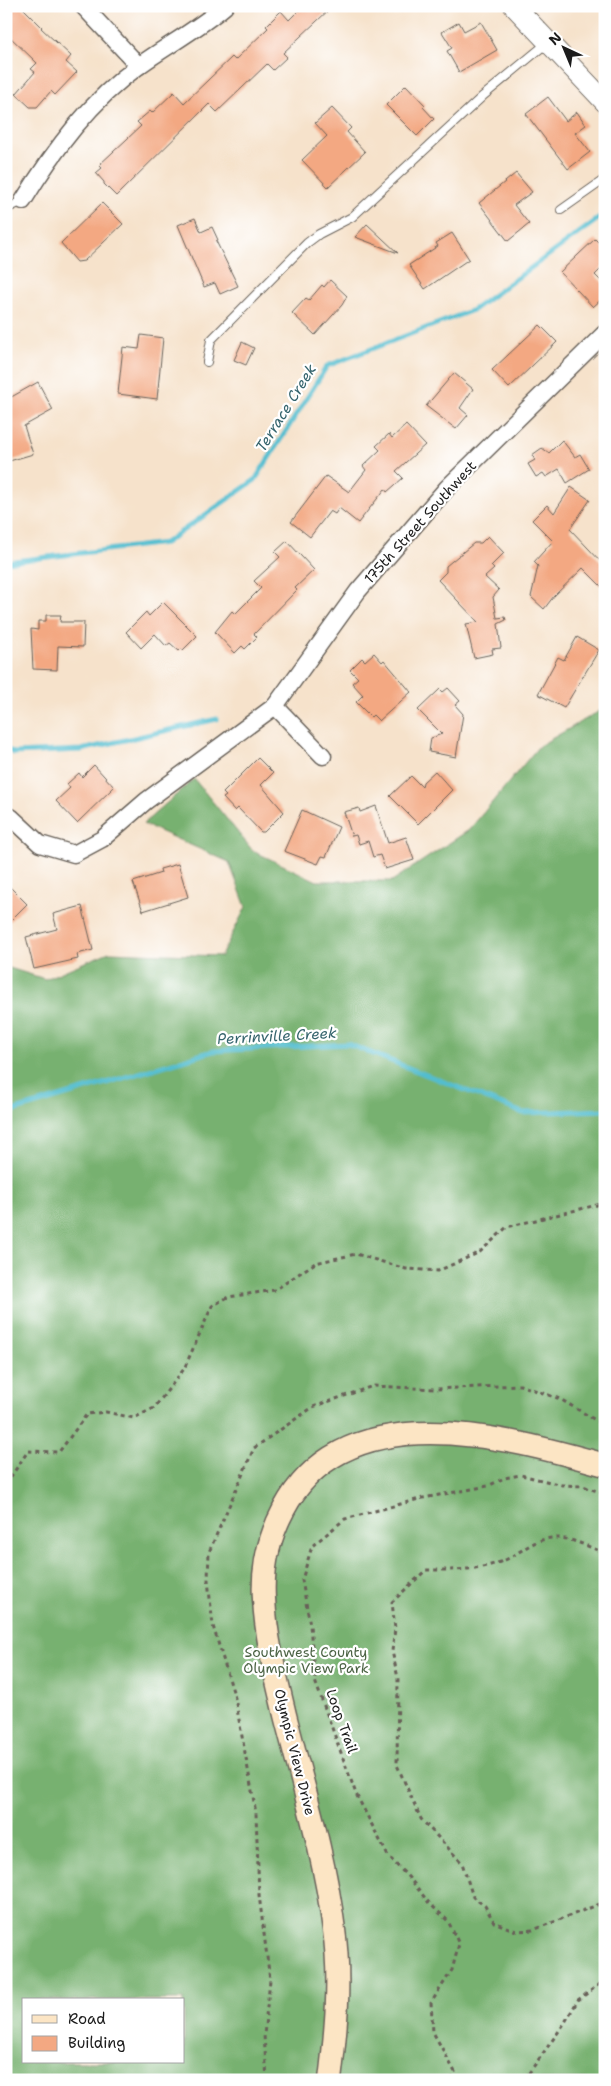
<svg xmlns="http://www.w3.org/2000/svg" width="611" height="2086" viewBox="0 0 611 2086" font-family="'Shantell Sans',sans-serif">
<style>
.forest{fill:#77b170;stroke:#4a6646;fill-rule:evenodd}
.lines{fill:none;stroke-linecap:round;stroke-linejoin:round}
.stream{stroke:#53bdcf;stroke-width:5}
.building{fill:#f3a882}
.service-casing{stroke:#686159;stroke-width:10}
.minor-casing{stroke:#686159;stroke-width:19}
.tertiary-casing{stroke:#686159;stroke-width:22}
.secondary-casing{stroke:#686159;stroke-width:25}
.path{stroke:#686159;stroke-width:3;stroke-dasharray:4 4;stroke-linecap:butt}
.service{stroke:#fff;stroke-width:8}
.minor{stroke:#fff;stroke-width:16}
.tertiary{stroke:#fff;stroke-width:20}
.secondary{stroke:#fce5c4;stroke-width:22}
.labels{text-anchor:middle;stroke-width:4.5;stroke-linejoin:round;paint-order:stroke}
.street-label{font-size:14px;fill:#1c1c1c;stroke:#fff}
.park-label{font-size:14px;fill:#4c6345;stroke:#fff}
.water-label{font-size:15px;font-style:italic;fill:#35646d;stroke:#fff}
</style>
<rect width="100%" height="100%" fill="#fff"/>
<filter id="ink" filterUnits="userSpaceOnUse"><feTurbulence type="fractalNoise" baseFrequency=".02" numOctaves="2"/><feDisplacementMap in="SourceGraphic" scale="10" xChannelSelector="R" yChannelSelector="G"/><feConvolveMatrix kernelMatrix="1 2 1 2 8 2 1 2 1" color-interpolation-filters="sRGB"/></filter>
<filter id="wash" filterUnits="userSpaceOnUse"><feTurbulence type="fractalNoise" baseFrequency=".0096" numOctaves="4" result="noise"/><feDisplacementMap in="SourceGraphic" scale="20" xChannelSelector="R" yChannelSelector="G"/><feGaussianBlur stdDeviation="1.12" result="paint"/><feColorMatrix in="noise" values="0 0 0 0 0 0 0 0 0 0 0 0 0 0 0 0 0 1.4 0 .05"/><feComposite in="paint" operator="in"/></filter>
<g filter="url(#wash)">
<rect width="100%" height="100%" fill="#f6e2cb"/>
<!-- forest -->
<path class="forest" d="M605 708V2080H6V967L45 979 109 952 221 956 246 907 229 862 143 824 194 779 253 851 317 881H392L469 830 539 746ZM24 2000H184V2062H24Z"/>
<g class="lines">
<!-- stream -->
<g class="stream">
<polyline points="6,562 165,543 255,480 327,366 473,310 605,214"/>
<polyline points="6,749 14,753 81,750 217,719"/>
<polyline points="6,1113 213,1051 348,1044 523,1113 605,1110"/>
</g>
</g>
<g id="blocks">
<!-- building -->
<g class="building">
<polygon points="6,6 21,6 42,27 41,28 71,56 66,62 77,72 55,95 51,91 37,107 30,107 16,94 35,72 31,69 37,63 6,33"/>
<polygon points="303,6 333,6 283,53 287,57 273,70 267,64 217,112 209,104 116,196 104,184 104,182 96,173 102,168 99,165 141,126 137,122 150,111 152,113 174,92 184,103 232,57 235,60 268,28 266,26 281,11 289,20"/>
<polygon points="459,22 464,31 481,22 497,50 459,72 447,51 452,48 442,32"/>
<polygon points="406,85 425,105 423,107 434,119 417,136 386,105"/>
<polygon points="548,97 566,121 577,112 586,125 575,133 590,152 568,169 526,114"/>
<polygon points="332,108 351,128 347,132 365,152 328,187 302,160 327,136 315,123"/>
<polygon points="516,173 532,192 514,205 529,224 508,241 479,203"/>
<polygon points="102,203 123,224 84,261 77,262 61,243"/>
<polygon points="195,218 201,232 212,227 218,240 216,241 238,286 220,294 215,283 204,287 178,225"/>
<polygon points="367,224 398,253 355,237"/>
<polygon points="452,233 469,259 425,289 409,265 438,246 436,243"/>
<polygon points="595,239 605,249 605,265 595,275 605,285 605,296 593,307 560,272"/>
<polygon points="330,280 347,296 342,305 315,335 292,313 306,298 309,300 322,285 324,287"/>
<polygon points="540,325 557,342 509,388 492,370"/>
<polygon points="141,335 163,338 157,399 118,394 123,347 139,349"/>
<polygon points="242,342 254,348 246,365 234,360"/>
<polygon points="454,373 473,389 460,408 468,415 456,429 426,406"/>
<polygon points="38,382 53,410 24,426 33,454 6,462 6,400"/>
<polygon points="406,425 425,445 396,471 403,478 387,492 385,489 358,523 339,508 335,514 330,511 310,537 291,522 326,476 349,492 366,470 363,466 380,450 376,446 389,434 392,438"/>
<polygon points="562,440 575,457 580,454 589,469 567,483 559,469 546,477 543,473 536,477 528,464 535,460 532,455 542,448 549,453"/>
<polygon points="571,487 590,500 570,529 605,566 605,590 583,568 554,596 544,609 531,597 538,566 534,562 553,541 532,520 547,505 554,513"/>
<polygon points="488,536 504,553 491,566 494,569 485,577 499,590 493,597 497,618 505,617 506,620 498,624 501,648 492,649 493,654 474,658 466,624 478,622 438,580 446,572 446,566 452,561 474,543 481,543"/>
<polygon points="287,541 314,570 295,588 297,590 254,634 257,637 245,649 242,646 235,653 215,632 232,611 235,614 261,588 254,581 280,557 275,552"/>
<polygon points="163,602 197,636 183,650 181,649 179,651 170,643 166,646 155,634 141,648 126,632 146,612 149,616"/>
<polygon points="46,615 61,615 60,622 84,622 83,647 58,646 57,670 33,669 31,629 38,630 38,621 46,621"/>
<polygon points="577,637 599,650 564,708 538,694 558,657 564,660"/>
<polygon points="374,653 382,662 384,660 411,692 379,721 373,715 371,717 356,702 363,695 352,683 358,678 350,670 362,658 365,661"/>
<polygon points="448,688 460,701 455,705 463,714 456,757 429,752 431,738 442,734 418,710 440,689 443,692"/>
<polygon points="258,758 273,773 261,785 284,812 264,832 261,832 238,808 235,811 223,798 226,796 223,793"/>
<polygon points="94,765 114,787 77,823 56,801 70,788 67,784 79,773 82,777"/>
<polygon points="435,771 452,790 418,824 390,796 411,776 422,787 423,782"/>
<polygon points="376,806 388,843 406,837 414,860 385,869 380,855 373,857 368,841 359,844 356,835 352,836 344,812 359,808 360,812"/>
<polygon points="302,810 339,827 326,857 322,856 318,864 284,851"/>
<polygon points="178,864 188,897 143,911 133,882 161,873 160,869"/>
<polygon points="6,883 27,904 6,925"/>
<polygon points="82,906 93,950 77,954 78,959 34,969 26,937 57,929 53,914"/>
</g>
</g>
</g>
<g filter="url(#ink)">
<use href="#blocks" fill-opacity="0" stroke="#686159" stroke-width="1"/>
<g class="lines">
<defs>
<g id="service">
<polyline points="6,209 23,201"/>
<polyline points="561,210 605,179"/>
<polyline points="207,362 211,340 307,243 319,234 352,217 483,96 547,43"/>
</g>
<g id="minor">
<polyline points="83,6 139,66"/>
<path d="M23 201C54 150 91 100 140 65 168 45 198 29 225 6"/>
<polyline points="275,706 323,756"/>
<polyline points="11,817 40,844 74,854 102,839 146,801 275,706 358,591 447,488 605,333"/>
</g>
<polyline id="tertiary" points="514,6 605,102"/>
<path id="secondary" d="M330 2080C336 2031 341 1979 334 1930 325 1857 303 1786 285 1715 276 1677 266 1638 264 1599 262 1568 269 1537 284 1509 345 1393 506 1437 605 1465"/>
</defs>
<!-- service casing -->
<use href="#service" class="service-casing"/>
<!-- minor casing -->
<use href="#minor" class="minor-casing"/>
<!-- tertiary casing -->
<use href="#tertiary" class="tertiary-casing"/>
<!-- secondary casing -->
<use href="#secondary" class="secondary-casing"/>
<!-- path -->
<g class="path">
<polyline points="6,1484 28,1451 59,1452 87,1414 106,1412 134,1418 154,1408 184,1369 212,1306 228,1297 275,1290 315,1263 356,1254 406,1269 438,1271 480,1252 507,1227 605,1203"/>
<path d="M605 1553C589 1547 570 1537 553 1538 533 1539 522 1552 505 1560 479 1571 453 1570 426 1570L392 1602 395 1629 392 1651 398 1678 397 1765 421 1819 462 1863 473 1897 485 1906 494 1922 516 1931 533 1930 605 1902"/>
<polyline points="267,2080 264,2035 270,1980 259,1895 256,1813 235,1698 213,1626 208,1580 209,1552 254,1448 313,1407 373,1386 435,1389 520,1385 560,1399 597,1421 605,1422"/>
<polyline points="452,2080 455,2072 433,2032 431,2003 452,1970 459,1944 448,1921 429,1903 411,1880 388,1856 356,1794 315,1681 310,1625 302,1580 312,1546 345,1519 423,1498 488,1486 504,1478 521,1475 562,1485 583,1486 605,1494"/>
<polyline points="524,2080 564,2024 578,2000 605,1980"/>
</g>
<!-- service -->
<use href="#service" class="service"/>
<!-- minor -->
<use href="#minor" class="minor"/>
<!-- tertiary -->
<use href="#tertiary" class="tertiary"/>
<!-- secondary -->
<use href="#secondary" class="secondary"/>
</g>
</g>
<g class="labels">
<!-- street labels -->
<g class="street-label">
<text transform="translate(420 522) rotate(-48)" y="5">175th Street Southwest</text>
<text transform="translate(342 1721) rotate(70)" y="5">Loop Trail</text>
<text transform="translate(295 1752) rotate(76)" y="5">Olympic View Drive</text>
</g>
<!-- park labels -->
<g class="park-label">
<text x="306" y="1657">Southwest County<tspan x="306" dy="16">Olympic View Park</tspan></text>
</g>
<!-- water labels -->
<g class="water-label">
<text transform="translate(286 408) rotate(-58)" y="5">Terrace Creek</text>
<text transform="translate(277 1036) rotate(-3)" y="5">Perrinville Creek</text>
</g>
</g>
<!-- margin -->
<rect width="611" height="2086" fill="none" stroke="#fff" stroke-width="25"/>
<!-- legend -->
<rect x="22" y="1998" width="162" height="65" fill="#ffffff" stroke="#a4a4a4"/>
<rect x="32" y="2015" width="25" height="8" fill="#fce5c4" stroke="#a4a4a4"/>
<text x="68" y="2024" font-size="15" fill="#1c1c1c">Road</text>
<rect x="32" y="2036" width="25" height="15" fill="#f3a882" stroke="#a4a4a4"/>
<text x="68" y="2048" font-size="15" fill="#1c1c1c">Building</text>
<!-- north arrow -->
<g transform="translate(564 48) rotate(316)" stroke="#ffffff" stroke-width="4" paint-order="stroke">
<path d="M0-4L9 19L0 12L-9 19Z" fill="#1c1c1c"/>
<text y="-8" font-size="14" font-weight="bold" text-anchor="middle" fill="#1c1c1c">N</text>
</g>
</svg>
